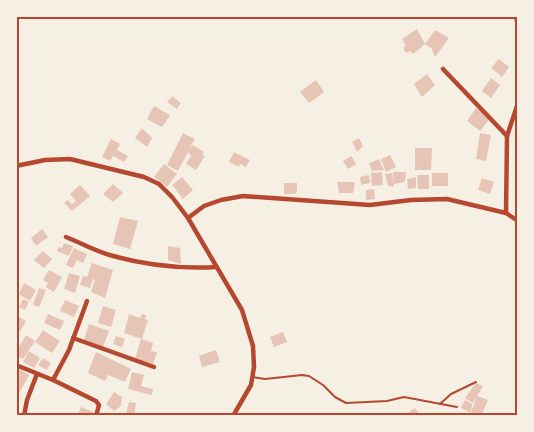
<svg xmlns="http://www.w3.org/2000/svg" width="534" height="432" viewBox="0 0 534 432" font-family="'Alegreya Sans',sans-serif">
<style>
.building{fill:#e6c5b7}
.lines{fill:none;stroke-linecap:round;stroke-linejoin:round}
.service{stroke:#b5482f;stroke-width:2}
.minor{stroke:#b5482f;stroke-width:4.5}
.neatline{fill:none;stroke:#b5482f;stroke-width:2}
</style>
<rect width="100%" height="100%" fill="#f6efe4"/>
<!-- building -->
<g class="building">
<polygon points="417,29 425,44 413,54 410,51 406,53 403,48 406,46 402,39"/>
<polygon points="435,30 449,38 435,57 432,49 425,44"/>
<polygon points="499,59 509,67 502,77 491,68"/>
<polygon points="427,74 435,85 422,97 414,84"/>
<polygon points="491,78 500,85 491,98 482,91"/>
<polygon points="316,80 324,92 309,103 300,92"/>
<polygon points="172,96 181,103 177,109 167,102"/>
<polygon points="154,106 170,115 162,127 147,119"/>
<polygon points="476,108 490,118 480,131 467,121"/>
<polygon points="142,128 152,138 147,147 135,138"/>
<polygon points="183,133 195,139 189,149 193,145 204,152 202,155 205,156 196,170 186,164 191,156 188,152 178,171 167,165"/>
<polygon points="480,133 491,135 486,161 476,159"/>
<polygon points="359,138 363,146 357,152 352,142"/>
<polygon points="111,139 120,144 117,150 128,156 124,162 113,156 110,161 102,157"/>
<polygon points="415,148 432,148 431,170 415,170"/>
<polygon points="234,152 250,160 246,167 240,164 239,167 229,162"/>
<polygon points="390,155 396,167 386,172 381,159"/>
<polygon points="351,156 356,164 348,169 343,161"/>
<polygon points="379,159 384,170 372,171 369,163"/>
<polygon points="164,164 177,174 167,187 154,177"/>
<polygon points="382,172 383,185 372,186 371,173"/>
<polygon points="393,172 406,172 405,182 394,184"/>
<polygon points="392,173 394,185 394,187 388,186 385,174"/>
<rect x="432" y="173" width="16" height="13"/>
<polygon points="369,175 370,183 361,185 360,177"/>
<polygon points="417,175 429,175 429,189 418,189"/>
<polygon points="182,177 193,190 183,199 172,185"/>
<polygon points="416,177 416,188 408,189 407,179"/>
<polygon points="482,178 494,182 490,194 478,190"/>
<polygon points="337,182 355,182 353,193 339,193"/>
<polygon points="284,183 297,183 297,191 295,194 284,194"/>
<polygon points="113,184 123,193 113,202 103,194"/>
<polygon points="80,185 90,196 72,211 64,203 68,200 72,204 76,201 70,194"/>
<polygon points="374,189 375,199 366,200 366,190"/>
<polygon points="120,217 138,221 130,249 113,244"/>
<polygon points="42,229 48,237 36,246 31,238"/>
<polygon points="64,243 73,246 69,256 57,251 59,247 62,248"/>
<polygon points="168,246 180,248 181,264 168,260"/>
<polygon points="74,248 87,254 83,263 77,260 73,268 66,265"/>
<polygon points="43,251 52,259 44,268 34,260"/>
<polygon points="92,263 113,270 105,298 91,292 95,280 93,279 90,288 80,285 83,276 87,277"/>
<polygon points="49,270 62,277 54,292 46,287 48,283 43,280"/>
<polygon points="69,273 80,276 75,293 64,289"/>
<polygon points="24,283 36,290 30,301 19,294"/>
<polygon points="39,288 46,290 39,307 33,305"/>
<polygon points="23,299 29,302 25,310 19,307"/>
<polygon points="65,300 79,306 74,317 60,311"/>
<polygon points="103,306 116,310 111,327 98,323"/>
<polygon points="48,314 64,321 60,330 44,323"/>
<polygon points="129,314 140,318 142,314 146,315 145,319 148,320 142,339 124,333"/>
<polygon points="16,315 26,321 20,332 16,329"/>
<polygon points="89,324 109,331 103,347 84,340"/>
<polygon points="43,330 60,341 52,353 35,342"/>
<polygon points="283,332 287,342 274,347 270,337"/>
<polygon points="26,335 35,341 23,359 16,355 16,352"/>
<polygon points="116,336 125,339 122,347 113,344"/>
<polygon points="141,339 153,343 151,351 157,352 153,364 135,359"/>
<polygon points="216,350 220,362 202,367 199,356"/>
<polygon points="29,351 40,358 34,368 23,362"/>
<polygon points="96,352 131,369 125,382 108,375 105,381 88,373"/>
<polygon points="43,358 51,363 47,370 38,365"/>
<polygon points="19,369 29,375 16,399 16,374"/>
<polygon points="132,372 144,375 141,386 153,389 152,395 128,389"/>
<polygon points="476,383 483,386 473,403 465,398"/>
<polygon points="114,392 122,397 121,406 114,411 106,404"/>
<polygon points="477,396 488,400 481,416 471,413"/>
<polygon points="465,400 472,404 471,413 461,408"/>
<polygon points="129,402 136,403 134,416 126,414"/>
<polygon points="81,407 93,412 91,416 77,416"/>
<polygon points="415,408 421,416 403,416"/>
</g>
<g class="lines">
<!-- service -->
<g class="service">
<polyline points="253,377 265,379 302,375 309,376 323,385 335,397 346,403 387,401 404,397 457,407"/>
<polyline points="440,404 451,394 476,382"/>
</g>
<!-- minor -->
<g class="minor">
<polyline points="516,16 518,26"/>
<polyline points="443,69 507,136 506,213"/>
<polyline points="507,136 518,103"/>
<polyline points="16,166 45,160 70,159 144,177 159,184 172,197 188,218 242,310 253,346 254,367 251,385 233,416"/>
<polyline points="188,218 204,206 221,200 243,196 370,205 411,200 447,199 506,213 518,221"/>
<path d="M66 237C81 243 97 252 113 256 146 265 182 269 216 267"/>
<polyline points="73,338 154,367"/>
<polyline points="16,365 53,380 96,401 99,405 96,416"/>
<polyline points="53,380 69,350 87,301"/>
<polyline points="24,416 27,400 37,374"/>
</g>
</g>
<!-- border -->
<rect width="534" height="432" fill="none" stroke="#f6efe4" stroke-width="35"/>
<rect x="18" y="18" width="498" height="396" class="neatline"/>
</svg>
